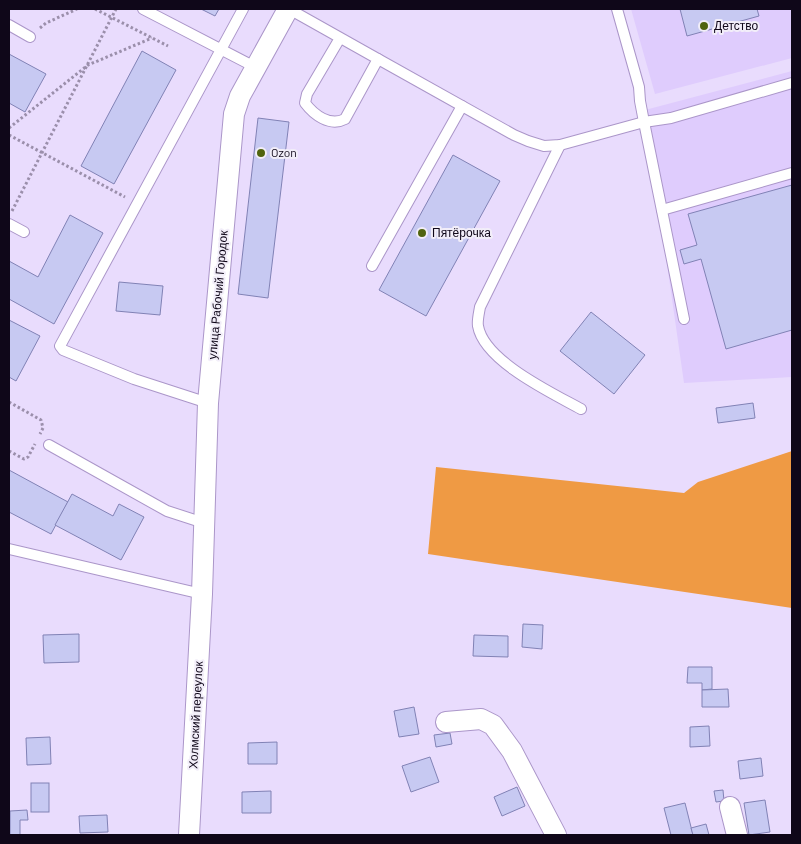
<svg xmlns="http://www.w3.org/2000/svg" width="801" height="844" viewBox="0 0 801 844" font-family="Barlow,sans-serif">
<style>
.built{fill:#dfccfd}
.forest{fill:#ef9a44}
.building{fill:#c7c9f2;stroke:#8182b5}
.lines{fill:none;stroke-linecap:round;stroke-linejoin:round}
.service-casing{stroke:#ab96c9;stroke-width:12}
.minor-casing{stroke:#ab96c9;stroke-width:22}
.path{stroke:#9b8fab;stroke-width:3;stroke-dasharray:2.5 2.5;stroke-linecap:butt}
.service{stroke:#fff;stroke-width:10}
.minor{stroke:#fff;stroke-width:20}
.poi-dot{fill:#50640f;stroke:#f2eef9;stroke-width:2}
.labels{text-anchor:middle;stroke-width:4;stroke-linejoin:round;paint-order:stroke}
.poi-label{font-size:12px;fill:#0f0719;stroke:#f2eef9;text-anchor:start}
.street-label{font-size:12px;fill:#0f0719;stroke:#f2eef9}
</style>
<rect width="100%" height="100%" fill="#e9dcfd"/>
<!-- built -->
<g class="built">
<polygon points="631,9 792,9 792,58 655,94"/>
<polygon points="792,71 792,377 684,383 645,110"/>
</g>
<!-- forest -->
<polygon class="forest" points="792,451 792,608 428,554 436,467 684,493 698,482"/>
<!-- building -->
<g class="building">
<polygon points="201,9 219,9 215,16"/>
<polygon points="680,9 757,9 759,16 687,36"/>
<polygon points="142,51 176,70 114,184 81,166"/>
<polygon points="9,54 46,74 25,112 9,103"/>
<polygon points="258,118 289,122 268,298 238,294"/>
<polygon points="453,155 500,181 426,316 379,290"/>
<polygon points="792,185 792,330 726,349 701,259 684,264 680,250 697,245 688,214"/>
<polygon points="70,215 103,233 54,324 9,299 9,261 38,277"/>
<polygon points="119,282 163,286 160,315 116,311"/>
<polygon points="591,312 645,355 614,394 560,351"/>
<polygon points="9,320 40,336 16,381 9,377"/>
<polygon points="753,403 755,418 718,423 716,408"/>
<polygon points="9,470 68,502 51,534 9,512"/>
<polygon points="72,494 113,516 119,504 144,517 121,560 55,525"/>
<polygon points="523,624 543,625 542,649 522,647"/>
<polygon points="79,634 79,662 44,663 43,635"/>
<polygon points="474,635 508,636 508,657 473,656"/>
<polygon points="688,667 712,667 712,689 702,690 702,683 687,683"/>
<polygon points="728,689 729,707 702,707 702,690"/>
<polygon points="414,707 419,734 399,737 394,711"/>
<polygon points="709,726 710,746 690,747 690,727"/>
<polygon points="450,733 452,744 436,747 434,735"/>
<polygon points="50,737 51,764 27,765 26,738"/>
<polygon points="277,742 277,764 248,764 248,743"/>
<polygon points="430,757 439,782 411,792 402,766"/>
<polygon points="761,758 763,776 740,779 738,761"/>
<rect x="31" y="783" width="18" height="29"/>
<polygon points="517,787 525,806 502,816 494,797"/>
<polygon points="723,790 724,801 716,802 714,791"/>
<polygon points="271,791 271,813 242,813 242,792"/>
<polygon points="765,800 770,832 749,835 744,803"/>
<polygon points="685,803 693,835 671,835 664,808"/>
<polygon points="27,810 28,820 20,820 20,835 10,835 10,811"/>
<polygon points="107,815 108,832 80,833 79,816"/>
<polygon points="706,824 709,835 693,835 691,828"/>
</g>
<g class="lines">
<defs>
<g id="service">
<polyline points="143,9 255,67"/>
<path d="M289 9 378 59 345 119C330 127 314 115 305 103L307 94 340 38"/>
<polyline points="617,9 639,87 640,101 644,122 671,118 792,83"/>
<polyline points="9,25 30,37"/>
<polyline points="378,59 514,135 528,141 544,146 560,145 644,122 684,319"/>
<path d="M560 145 480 307C479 313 477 321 478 326 484 361 552 393 581 409"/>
<polyline points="662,210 792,173"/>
<polyline points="9,224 24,232"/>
<polyline points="372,266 462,106"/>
<polyline points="208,403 134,379 63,350 60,346 243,9"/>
<polyline points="49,445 167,511 204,523"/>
<polyline points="9,549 202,594"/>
</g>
<g id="minor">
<polyline points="446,722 481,719 493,725 512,751 556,835"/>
<polyline points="730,807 737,835"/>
<polyline points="189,835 202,594 208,403 234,114 240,96 288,9"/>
</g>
</defs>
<!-- service casing -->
<use href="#service" class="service-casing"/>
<!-- minor casing -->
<use href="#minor" class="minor-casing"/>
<!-- path -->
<g class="path">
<polyline points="95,9 168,46"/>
<polyline points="40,28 46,23 77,9"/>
<polyline points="9,128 88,65 152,38"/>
<polyline points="9,135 125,197"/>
<polyline points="12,211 116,9"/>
<polyline points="9,402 41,420 43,428 40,434"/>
<polyline points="9,451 24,459 28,457 35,444"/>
</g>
<!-- service -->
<use href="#service" class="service"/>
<!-- minor -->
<use href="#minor" class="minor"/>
</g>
<!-- markers -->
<g class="poi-dot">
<circle cx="704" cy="26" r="5"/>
<circle cx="261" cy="153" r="5"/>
<circle cx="422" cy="233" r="5"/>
</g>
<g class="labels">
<!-- poi labels -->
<g class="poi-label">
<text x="714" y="30">Детство</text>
<text x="271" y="157">Ozon</text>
<text x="432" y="237">Пятёрочка</text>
</g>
<!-- street labels -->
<g class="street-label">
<text transform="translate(218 295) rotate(-85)" y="4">улица Рабочий Городок</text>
<text transform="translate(196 715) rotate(-87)" y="4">Холмский переулок</text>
</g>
</g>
<!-- border -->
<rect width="801" height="844" fill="none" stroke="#0f0719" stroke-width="20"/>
</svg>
